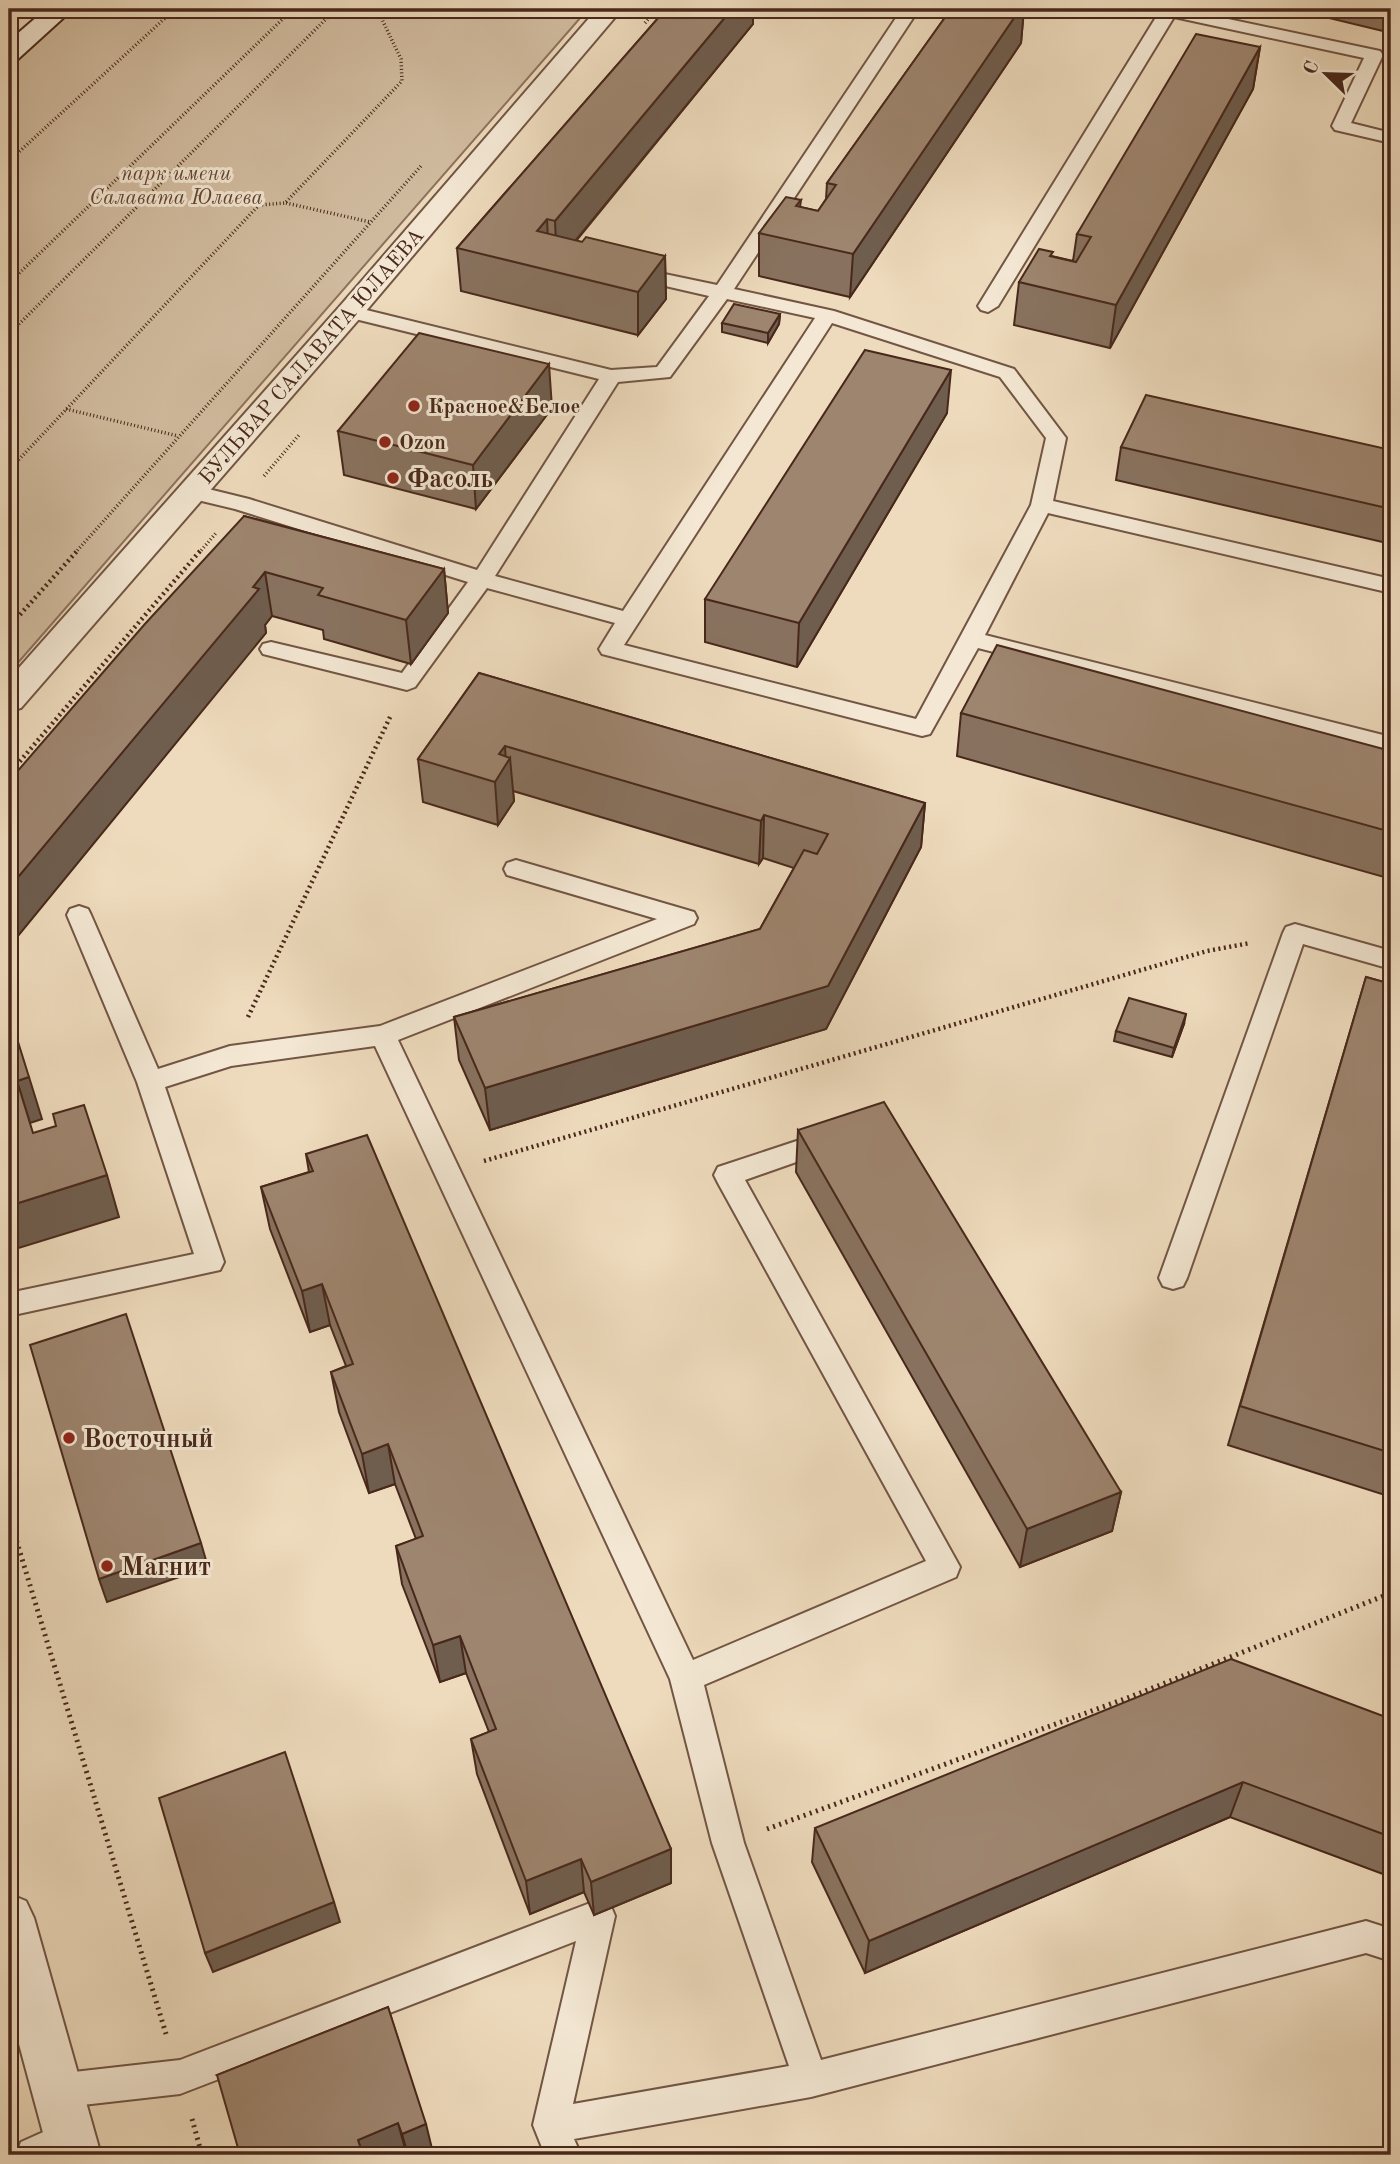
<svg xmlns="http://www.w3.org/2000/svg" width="1400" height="2164" viewBox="0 0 1400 2164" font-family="'Old Standard TT',serif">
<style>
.green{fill:#d2bda1;stroke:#8d725e;stroke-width:2}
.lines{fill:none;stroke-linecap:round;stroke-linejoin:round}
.lane-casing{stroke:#725544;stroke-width:4}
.street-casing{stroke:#725544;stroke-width:4}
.secondary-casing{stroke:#48281b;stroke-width:4}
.path-far2{stroke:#48281b;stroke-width:3.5;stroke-dasharray:1 2.5;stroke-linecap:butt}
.path-far1{stroke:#48281b;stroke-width:4.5;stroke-dasharray:2 3.5;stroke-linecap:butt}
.path{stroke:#48281b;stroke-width:5;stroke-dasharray:2 4.5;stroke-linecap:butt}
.lane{fill:#f4e8d4;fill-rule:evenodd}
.street{fill:#f4e8d4;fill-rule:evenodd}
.secondary{fill:#f4e8d4;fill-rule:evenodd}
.wall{fill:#88725f;stroke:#48281b;stroke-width:2}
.shaded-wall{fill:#6f5d4e;stroke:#48281b;stroke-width:2}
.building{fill:#9e856f;stroke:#48281b;stroke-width:2}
.poi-dot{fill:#8f2418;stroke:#f4e8d4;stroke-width:2.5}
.labels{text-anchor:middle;stroke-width:6;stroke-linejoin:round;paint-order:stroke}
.far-park-label{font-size:21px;font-style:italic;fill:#644636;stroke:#f4e8d4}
.far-street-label{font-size:21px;fill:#48281b;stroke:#f4e8d4}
.far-poi-label{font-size:21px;font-weight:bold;fill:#48281b;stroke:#f4e8d4;text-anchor:start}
.poi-label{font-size:26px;font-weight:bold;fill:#48281b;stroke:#f4e8d4;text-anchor:start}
</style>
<rect width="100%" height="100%" fill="#eedbbd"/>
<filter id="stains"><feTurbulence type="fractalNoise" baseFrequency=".00286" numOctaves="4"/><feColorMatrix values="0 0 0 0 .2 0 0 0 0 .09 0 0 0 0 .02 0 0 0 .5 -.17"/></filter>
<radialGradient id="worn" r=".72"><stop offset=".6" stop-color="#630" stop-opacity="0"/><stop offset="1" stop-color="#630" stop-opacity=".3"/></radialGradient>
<!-- green -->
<polygon class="green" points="74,9 588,9 9,673 9,66"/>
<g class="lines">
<defs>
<g id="lane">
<path d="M902 9H919L734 289 834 311 1014 369 1066 438 1053 501 1391 579V593L1048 513 985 635 1391 737V753L978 648 930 734 922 736 602 654 599 649 615 623 487 588 415 687 407 690 263 654 260 649 263 644 271 642 402 673 468 582 235 509 185 497 181 492 185 487 192 485 249 499 477 570 599 379 343 316 340 312 343 308 350 306 611 370 657 367 709 296 648 282 645 278 655 272 717 285ZM727 299 815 318 623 611 495 576 618 382 670 377ZM832 323 1000 377 1046 438 1031 505 916 719 624 645Z"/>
<polygon points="1150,9 1181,9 1380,51 1383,55 1351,123 1391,133 1391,143 1335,130 1332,126 1364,58 1174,17 998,306 988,312 981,310 978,306 1158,14"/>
<polygon points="516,860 694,912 697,918 694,924 398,1040 693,1660 926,1561 718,1183 714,1175 718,1167 830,1130 839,1133 843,1140 839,1147 745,1180 960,1567 956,1577 704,1685 744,1843 821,2060 1366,1921 1391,1929 1391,1961 1366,1953 811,2097 574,2139 581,2155 545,2155 533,2125 576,1941 180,2094 56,2108 44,2103 39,2091 44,2079 56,2074 180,2060 598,1900 610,1904 615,1916 573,2104 789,2066 712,1843 670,1679 375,1046 231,1066 165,1087 224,1262 220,1270 9,1316 9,1293 194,1254 137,1082 67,915 70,909 79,906 88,909 91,915 158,1069 230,1046 380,1026 657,919 507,875 504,869 507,863"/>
<polygon points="1295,924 1391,951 1391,969 1303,944 1187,1278 1183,1286 1173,1289 1163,1286 1159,1278 1283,933 1286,927"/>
<polygon points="70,2120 82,2126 88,2138 82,2150 72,2155 16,2155 21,2142"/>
</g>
<g id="street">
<polygon points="597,9 622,9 360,318 21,708 9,711 9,679 340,306"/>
<polygon points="9,1894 26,1901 34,1918 101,2155 49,2155 9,2007"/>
</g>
<polygon id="secondary" points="46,9 73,9 18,59 9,62 9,41"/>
</defs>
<!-- lane casing -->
<use href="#lane" class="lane-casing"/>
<!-- street casing -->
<use href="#street" class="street-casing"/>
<!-- secondary casing -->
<use href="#secondary" class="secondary-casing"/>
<!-- path-far2 -->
<g class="path-far2">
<polyline points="645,23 657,9"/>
<polyline points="9,161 175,9"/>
<polyline points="286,203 370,222"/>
<polyline points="9,283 293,9"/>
<polyline points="9,334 336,9"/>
<polyline points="66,409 178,436"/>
<polyline points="9,470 259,205 285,203 402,81 401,59 377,9"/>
<polyline points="264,476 299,435"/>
<polyline points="75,553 421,166"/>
<polyline points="199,553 216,533"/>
</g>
<!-- path-far1 -->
<g class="path-far1">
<polyline points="9,627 77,551"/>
<polyline points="9,774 200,551"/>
<polyline points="248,1017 391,715"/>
<polyline points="484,1161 1207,951 1250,943"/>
</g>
<!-- path -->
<g class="path">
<polyline points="9,1516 166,2034"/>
<polyline points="767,1829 1130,1697 1391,1593"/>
<polyline points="192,2119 202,2155"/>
</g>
<!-- lane -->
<use href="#lane" class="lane"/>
<!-- street -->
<use href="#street" class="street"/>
<!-- secondary -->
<use href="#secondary" class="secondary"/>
</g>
<!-- wall -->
<g class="wall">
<polygon points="666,9 753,9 753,24 576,241 665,256 666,299 638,335 461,291 457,248"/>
<polygon points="951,9 1024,9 1021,43 850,297 759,276 759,233 801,200 800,207 818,211 826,199 827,183"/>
<polygon points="1292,9 1391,9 1391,33"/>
<polygon points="1260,47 1253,89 1110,348 1014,325 1019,282 1052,256 1073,261 1077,234"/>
<polygon points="780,314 779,324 768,343 722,332 722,323"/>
<polygon points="552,408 476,509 344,475 338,431"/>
<polygon points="947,413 797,667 705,642 705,599"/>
<polygon points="1121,447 1391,450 1391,544 1116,480"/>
<polygon points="244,516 444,569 448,613 411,664 324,639 323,630 272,616 265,625 266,633"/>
<polygon points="479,673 925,803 921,847 826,1029 490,1130 459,1060 454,1017 760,929 794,868 763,858 759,864 513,791 514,801 498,825 423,802 418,759"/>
<polygon points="961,713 1391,751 1391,879 957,756"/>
<polygon points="1366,977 1391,984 1391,1497 1228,1445"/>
<polygon points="1184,1024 1172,1057 1114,1041 1116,1031"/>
<polygon points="798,1130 1121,1492 1112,1531 1020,1567 796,1172"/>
<polygon points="306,1154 671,1849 671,1883 594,1915 584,1892 530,1914 477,1774 471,1739 489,1732 466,1673 440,1682 402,1584 396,1546 416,1539 395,1484 369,1493 339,1412 331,1372 346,1366 330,1325 310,1332 270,1229 261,1187 309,1172"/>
<polygon points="1391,1719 1391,1877 1230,1817 865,1973 812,1862 815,1828"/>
<polygon points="388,2007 433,2153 428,2155 407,2155 406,2152 217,2075"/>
</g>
<!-- shaded-wall -->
<g class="shaded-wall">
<polygon points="732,9 753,9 753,24 557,263 555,221"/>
<polygon points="1020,9 1024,9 1021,43 850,297 853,254"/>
<polygon points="1260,47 1253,89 1110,348 1116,305"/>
<polygon points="547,219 549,262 537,231"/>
<polygon points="665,256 666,299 638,335 638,292"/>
<polygon points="780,314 779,324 768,343 768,333"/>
<polygon points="549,364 552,408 476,509 473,465"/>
<polygon points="951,370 947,413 797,667 799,623"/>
<polygon points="444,569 448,613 411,664 406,620"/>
<polygon points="265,572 272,616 265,625 266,633 9,947 9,888"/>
<polygon points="505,746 506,764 510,758 514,801 498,825 495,782 499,754"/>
<polygon points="925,803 921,847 826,1029 490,1130 485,1088 828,986"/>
<polygon points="764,815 763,858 759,864 761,821"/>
<polygon points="1186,1014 1184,1024 1172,1057 1174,1048"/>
<polygon points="29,1077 42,1119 30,1123 17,1081"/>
<polygon points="107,1175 119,1217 9,1251 9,1206"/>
<polygon points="322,1284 330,1325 310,1332 302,1291"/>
<polygon points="388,1444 395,1484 369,1493 362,1454"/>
<polygon points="1121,1492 1112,1531 1020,1567 1027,1529"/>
<polygon points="201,1543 208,1567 107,1602 99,1579"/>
<polygon points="460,1636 466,1673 440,1682 433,1645"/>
<polygon points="1243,1782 1230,1817 865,1973 869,1941"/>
<polygon points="671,1849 671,1883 594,1915 591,1882"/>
<polygon points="581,1859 584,1892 530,1914 526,1881"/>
<polygon points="334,1902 340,1922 213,1972 205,1953"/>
<polygon points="398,2123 406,2152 399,2155 363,2155 358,2140"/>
<polygon points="426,2124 433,2153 428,2155 408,2155 402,2134"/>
</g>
<!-- building -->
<g class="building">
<polygon points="666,9 732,9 555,221 547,219 537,231 582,242 586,237 665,256 638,292 457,248"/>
<polygon points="951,9 1020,9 853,254 759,233 786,197 801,200 796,206 818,211 836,185 827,183"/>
<polygon points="1196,34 1260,47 1116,305 1019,282 1039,249 1053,252 1050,256 1076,262 1091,237 1077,234"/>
<polygon points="734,304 780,314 768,333 722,323"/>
<polygon points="419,333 549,364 473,465 338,431"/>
<polygon points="865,350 951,370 799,623 705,599"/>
<polygon points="1146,395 1391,450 1391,509 1121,447"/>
<polygon points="244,516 444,569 406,620 318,595 323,588 265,572 253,587 259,589 9,888 9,781 144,625"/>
<polygon points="997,645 1391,751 1391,832 961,713"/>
<polygon points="479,673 925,803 828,986 485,1088 454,1017 760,929 804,850 817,854 828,834 764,815 761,821 505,746 499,754 510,758 495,782 418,759"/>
<polygon points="1366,977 1391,984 1391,1453 1240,1406"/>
<polygon points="1129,998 1186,1014 1174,1048 1116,1031"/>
<polygon points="9,1013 29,1077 17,1081 33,1133 56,1126 53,1114 84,1105 107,1175 9,1206"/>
<polygon points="884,1102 1121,1492 1027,1529 798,1130"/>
<polygon points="367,1135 671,1849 591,1882 581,1859 526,1881 471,1739 496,1729 460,1636 433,1645 396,1546 423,1536 388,1444 362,1454 331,1372 353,1364 322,1284 302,1291 261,1187 313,1171 306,1154"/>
<polygon points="126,1314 201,1543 99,1579 30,1345"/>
<polygon points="1231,1659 1391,1719 1391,1837 1243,1782 869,1941 815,1828"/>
<polygon points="285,1752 334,1902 205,1953 159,1798"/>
<polygon points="388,2007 426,2124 402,2134 398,2123 358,2140 363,2155 240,2155 217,2075"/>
</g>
<!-- markers -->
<g class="poi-dot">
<circle cx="414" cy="406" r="7"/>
<circle cx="385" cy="442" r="7"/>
<circle cx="393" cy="478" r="7"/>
<circle cx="69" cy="1438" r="7"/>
<circle cx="107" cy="1566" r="7"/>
</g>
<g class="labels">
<!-- far-park labels -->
<g class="far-park-label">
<text x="176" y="180">парк имени<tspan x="176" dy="24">Салавата Юлаева</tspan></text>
</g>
<!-- far-street labels -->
<g class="far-street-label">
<text transform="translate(311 356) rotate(-49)" y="7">БУЛЬВАР САЛАВАТА ЮЛАЕВА</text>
</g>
<!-- far-poi labels -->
<g class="far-poi-label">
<text x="428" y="413">Красное&amp;Белое</text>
<text x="399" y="449">Ozon</text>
</g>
<!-- poi labels -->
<g class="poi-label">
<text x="407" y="487">Фасоль</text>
<text x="83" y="1447">Восточный</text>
<text x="121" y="1575">Магнит</text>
</g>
</g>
<!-- margin -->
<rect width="1400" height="2164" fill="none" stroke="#eedbbd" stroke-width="35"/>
<rect x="10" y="10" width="1379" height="2143" fill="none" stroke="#48281b" stroke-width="3.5"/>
<rect x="18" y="18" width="1365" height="2129" fill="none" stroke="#48281b" stroke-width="2"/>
<!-- north arrow -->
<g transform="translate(1326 74) rotate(293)" stroke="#f4e8d4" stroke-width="5" paint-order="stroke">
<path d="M0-5L12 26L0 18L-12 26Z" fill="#48281b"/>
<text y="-10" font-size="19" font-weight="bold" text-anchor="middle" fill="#48281b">С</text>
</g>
<rect width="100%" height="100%" filter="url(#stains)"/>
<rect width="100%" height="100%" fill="url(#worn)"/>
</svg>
